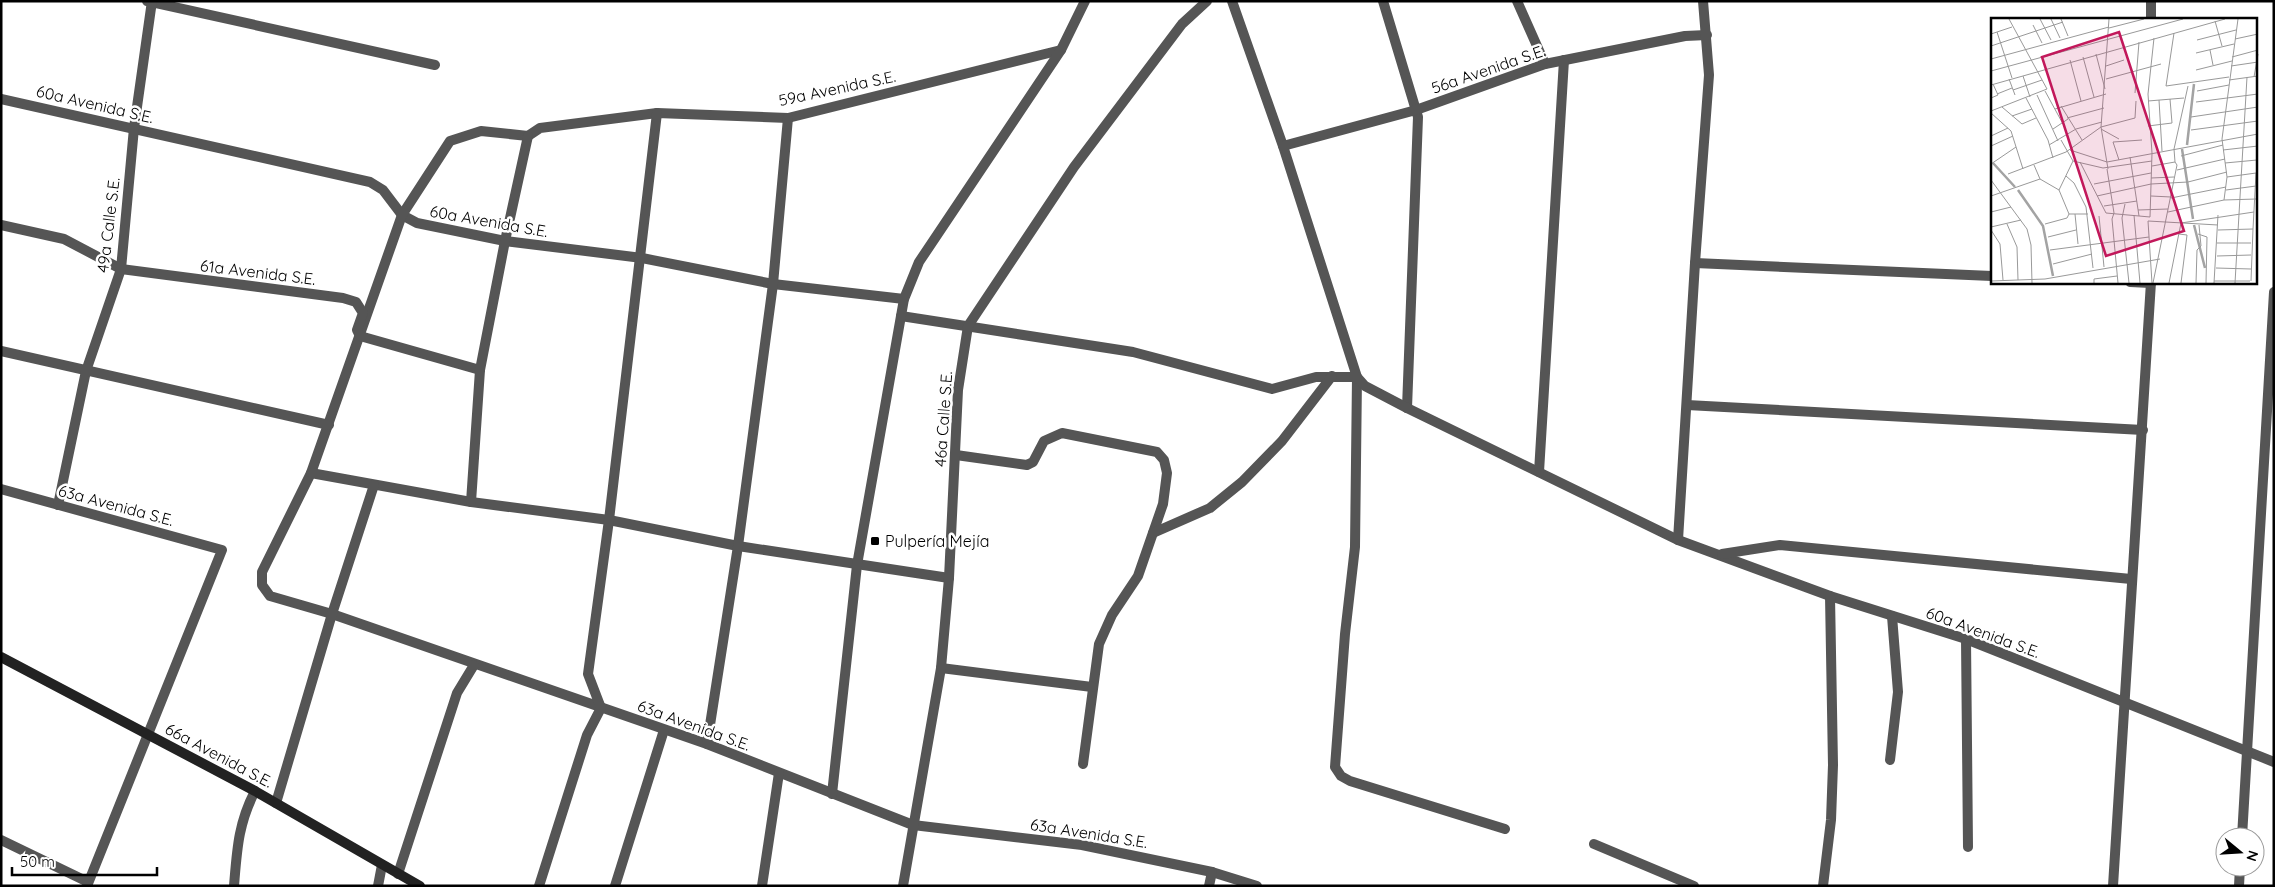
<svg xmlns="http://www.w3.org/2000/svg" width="2275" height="887" viewBox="0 0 2275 887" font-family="Quicksand,sans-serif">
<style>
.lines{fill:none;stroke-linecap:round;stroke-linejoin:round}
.street{stroke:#555;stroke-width:10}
.secondary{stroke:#222;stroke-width:10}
.poi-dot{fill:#000;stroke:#fff;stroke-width:2}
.labels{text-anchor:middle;stroke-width:5;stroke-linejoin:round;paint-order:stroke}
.street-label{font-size:16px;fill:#000;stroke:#fff}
.poi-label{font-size:16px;fill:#000;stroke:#fff;text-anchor:start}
.inset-river{fill:none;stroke:#a3a3a3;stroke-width:2.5}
.inset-road{fill:none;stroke:#999;stroke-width:1}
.view{fill:#c2185b;fill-opacity:0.15;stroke:#c2185b;stroke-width:2.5}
.inset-edge{fill:none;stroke:#000;stroke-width:2.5}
</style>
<rect width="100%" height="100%" fill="#fff"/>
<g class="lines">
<!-- street -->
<g class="street">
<polyline points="147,1 435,65"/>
<polyline points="1232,1 1283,146 1357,377 1355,547 1345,634 1335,767 1341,776 1350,781 1505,829"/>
<polyline points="1383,1 1418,117 1407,408"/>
<polyline points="1517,1 1545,64"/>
<polyline points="2151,19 2151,1"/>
<polyline points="1,99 370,182 383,190 402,215 417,223 505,241 642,258 773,284 904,299"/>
<polyline points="528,136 481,131 450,141 402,215 311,473 262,572 262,585 270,596 332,614 707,744 913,825 1082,845 1212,872 1257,886"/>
<polyline points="528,136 540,128 657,113 788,118 1061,50"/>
<polyline points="1283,146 1416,110 1545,64 1685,36 1707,35"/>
<polyline points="1,225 64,239 121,269 343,298 356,302 363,313 357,330 360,336 480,370"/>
<polyline points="1695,263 1992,276"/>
<polyline points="2130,282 2151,283"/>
<polyline points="901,316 1133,352 1272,389 1316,377 1357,377 1365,386 1407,408 1678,540 1830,596 1966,639 2274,762"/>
<polyline points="1,351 329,425"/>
<polyline points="1687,405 2143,430"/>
<polyline points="956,455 1027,465 1033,462 1044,441 1062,433 1157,452 1164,460 1167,473 1163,504 1138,576 1112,615 1099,644 1083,764"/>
<polyline points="1539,472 1564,60"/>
<polyline points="311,473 471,502 609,520 738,546 949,578"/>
<polyline points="1,489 222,550 87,886"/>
<polyline points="471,502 480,370 505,241 528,136"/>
<polyline points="58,505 86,371 121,269 134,128 152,1"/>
<polyline points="1153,533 1210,508 1242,482 1282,441 1332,376"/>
<polyline points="1678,540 1695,263 1709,75 1703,1"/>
<polyline points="1722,554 1780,545 2131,579"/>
<polyline points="1966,639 1968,847"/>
<polyline points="941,668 1092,687"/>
<polyline points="707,744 738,546 773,284 788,118"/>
<polyline points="1890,760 1898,692 1892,616"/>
<polyline points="832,794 857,565 904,299 919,262 1061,50 1085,1"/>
<polyline points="276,803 332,614 374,485"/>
<polyline points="2242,837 2274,292"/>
<polyline points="1,840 88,882 88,886"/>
<polyline points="1594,844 1694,886"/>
<polyline points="398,874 457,693 474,665"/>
<path d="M234 886C237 850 238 824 255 791"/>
<polyline points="378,886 382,865"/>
<polyline points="539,886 587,735 601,708 588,674 609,520 657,113"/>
<polyline points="615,886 664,730"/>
<polyline points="762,886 779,773"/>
<polyline points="903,886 941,668 949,578 958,390 968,326 1074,167 1182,24 1207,1"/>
<polyline points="1209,886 1212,872"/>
<polyline points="1823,886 1831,820 1833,765 1830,596"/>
<polyline points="2113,886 2151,282"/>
<polyline points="2239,886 2240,867"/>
</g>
<!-- secondary -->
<polyline class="secondary" points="1,657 255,791 420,886"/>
</g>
<!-- markers -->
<rect class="poi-dot" x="870" y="536" width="10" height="10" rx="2.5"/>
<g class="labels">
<!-- street labels -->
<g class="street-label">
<text transform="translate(1488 69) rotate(-19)" y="6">56a Avenida S.E.</text>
<text transform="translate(837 88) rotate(-12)" y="6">59a Avenida S.E.</text>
<text transform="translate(95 104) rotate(13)" y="6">60a Avenida S.E.</text>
<text transform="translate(489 221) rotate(10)" y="6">60a Avenida S.E.</text>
<text transform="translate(108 225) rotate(-83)" y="6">49a Calle S.E.</text>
<text transform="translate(258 272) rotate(7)" y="6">61a Avenida S.E.</text>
<text transform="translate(943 419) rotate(-86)" y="6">46a Calle S.E.</text>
<text transform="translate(116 505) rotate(15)" y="6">63a Avenida S.E.</text>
<text transform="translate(1983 632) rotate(20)" y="6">60a Avenida S.E.</text>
<text transform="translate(694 725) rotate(20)" y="6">63a Avenida S.E.</text>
<text transform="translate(219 755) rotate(28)" y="6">66a Avenida S.E.</text>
<text transform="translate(1089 833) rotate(9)" y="6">63a Avenida S.E.</text>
</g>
<!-- poi labels -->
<g class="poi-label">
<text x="885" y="547">Pulpería Mejía</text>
</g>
</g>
<!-- overview -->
<g transform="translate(1991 18)">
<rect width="266" height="266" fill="#fff"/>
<path class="inset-river" d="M196 127 203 66M191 131 202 201M2 145 24 169M27 172 52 208 62 258M203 207 214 250"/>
<path class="inset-road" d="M49 1 60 22M60 1 69 20M70 1 77 18M224 3 231 28M42 7 51 25M118 10 153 1M6 14 21 60M183 15 175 68 238 59M0 16 21 9M244 21 267 16M206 22 245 12M0 28 72 4M219 32 222 47M205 35 243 26M105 36 114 71M92 39 103 79M241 39 267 32M0 41 118 9M79 42 90 83M115 48 133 42M240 48 267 44M205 52 241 43M0 53 192 1M32 58 39 79M263 59 267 36M18 61 24 77M115 61 170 46M238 62 267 58M0 67 234 1M22 72 51 62M54 73 72 106M206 73 238 67M144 75 148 24M6 76 21 70M46 77 67 123M0 80 7 77 2 66M35 80 57 122 62 140M168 82 171 133M157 83 193 80M205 84 267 76M70 88 91 122M11 89 31 106 45 100M64 91 115 76M0 93 56 71 18 1M0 95 20 113 32 151M21 98 41 91M200 99 267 89M76 100 113 90M157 108 181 105 179 81M62 111 77 101M110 111 128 121M200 112 267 103M0 118 17 110M70 122 82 143 112 150 161 143M58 127 85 111 111 104M0 128 22 118M79 132 116 144 267 116M232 132 267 128M190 138 232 127M139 139 148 198M128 142 122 124 151 122M89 144 115 195 159 199 161 135 157 76 163 20M184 144 183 131 197 68M234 145 266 142M0 146 25 129M43 147 49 161 68 172M161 148 184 144 186 147 162 265M116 151 123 195 121 201 127 265M117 151 110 109 118 1M186 152 234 141M17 156 75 134 110 109 144 100 145 83M75 158 83 165 95 189 102 250M160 160 183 159M0 162 36 211 40 227 41 265M103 166 160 155M235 172 265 168M0 178 49 161M106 178 160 166 197 164 236 154M160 178 180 179M180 180 235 169M233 182 236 159 231 121 247 1M134 186 131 200 138 265M113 188 146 183M147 192 177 191M0 194 20 189M177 194 233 182 265 181M78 196H97M84 196 87 226M143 197 149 265M108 198 113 249M16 206 26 229 27 262M54 206 76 200 78 196 68 172 82 143M0 209 30 202M0 212 9 226 12 262M227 212 262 211 265 155 236 159M188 216 196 217 190 265M207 216 216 219 215 265M57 219 85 212M226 225H260M59 232 158 219M226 238 260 237M62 246 101 236M225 250 260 251M0 263 54 261 169 241M223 263H259M260 263 262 211M103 265V261L126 258M161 265 157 203 227 207M178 265 190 205 263 194M205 265 206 232 210 228 208 207M223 265 227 197M244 265 256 59"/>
<path class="view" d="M128 14 193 213 115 238 51 39Z"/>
<rect width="266" height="266" class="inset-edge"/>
</g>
<!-- border -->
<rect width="2275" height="887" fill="none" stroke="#000000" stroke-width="5"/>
<!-- north arrow -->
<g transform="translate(2240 852) rotate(108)"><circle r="24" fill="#ffffff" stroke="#999999"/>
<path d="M0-4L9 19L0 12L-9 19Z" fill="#000000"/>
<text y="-8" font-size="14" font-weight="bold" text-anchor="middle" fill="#000000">N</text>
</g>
<!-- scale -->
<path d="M12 867v8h145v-8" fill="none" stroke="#000000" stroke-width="2.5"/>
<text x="20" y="867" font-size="15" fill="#000000" stroke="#ffffff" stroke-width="4" paint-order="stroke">50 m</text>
</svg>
